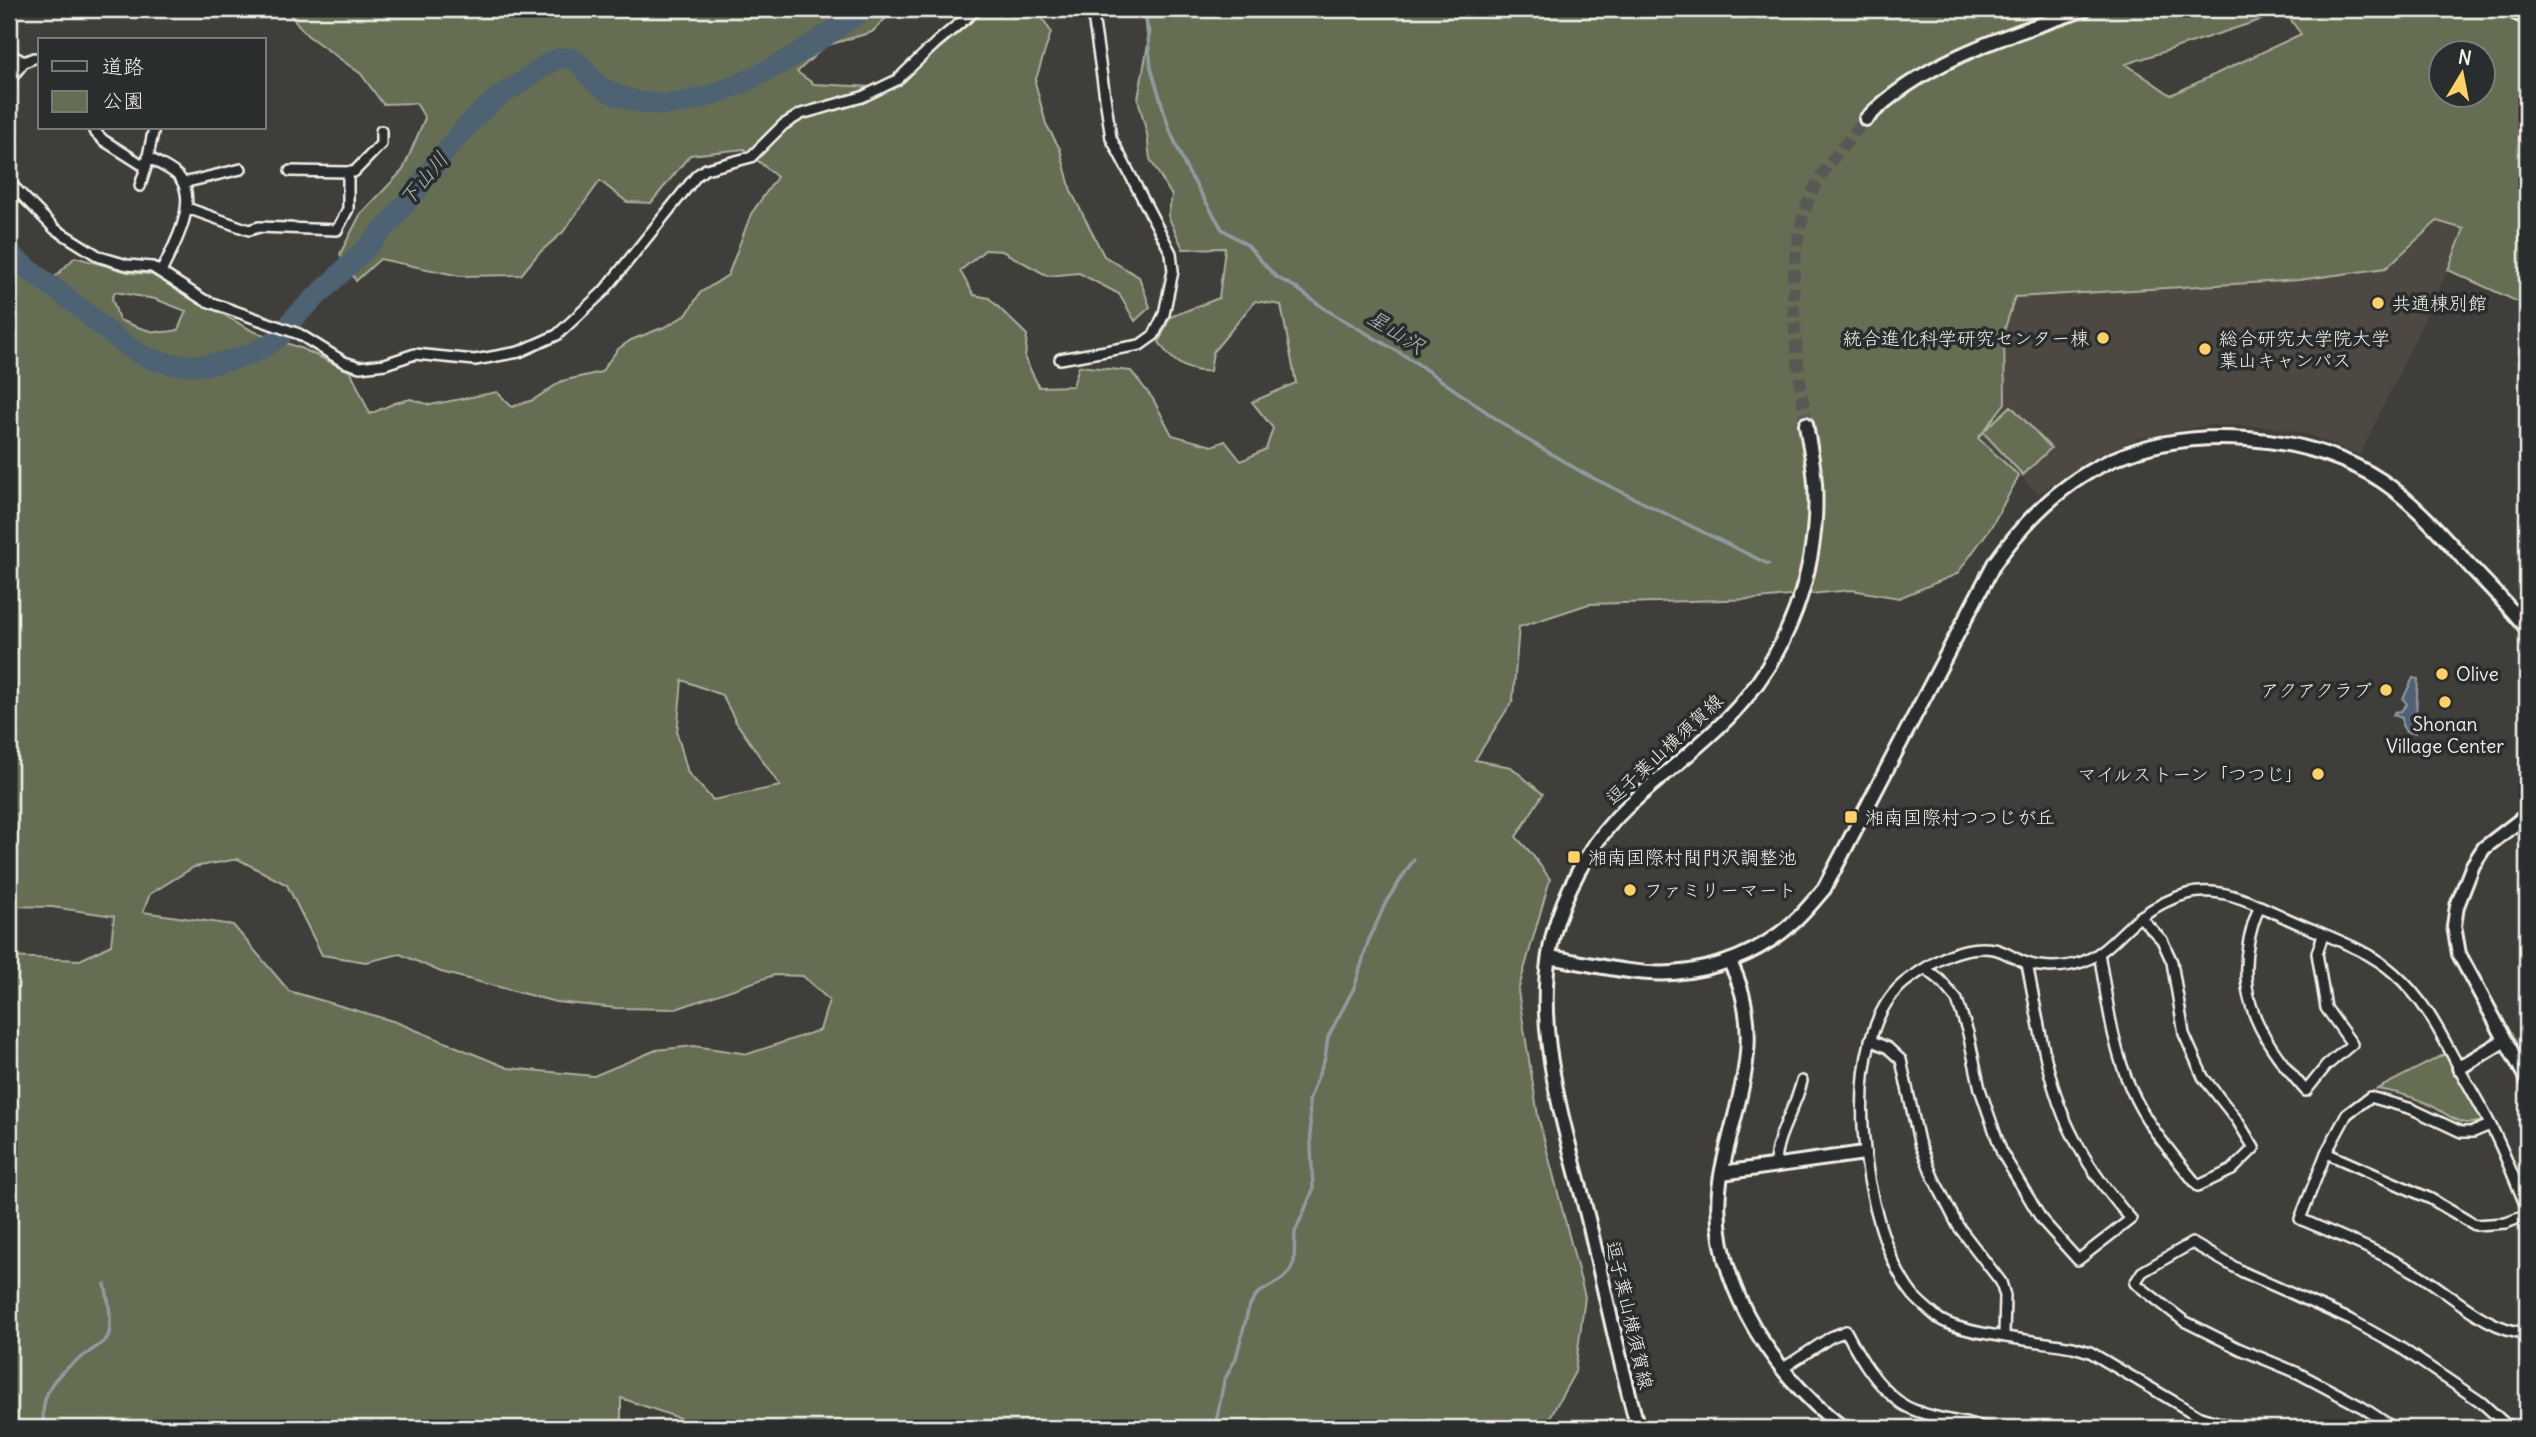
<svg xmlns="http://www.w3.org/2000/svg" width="2536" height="1437" viewBox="0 0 2536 1437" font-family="Delius,'Klee One',sans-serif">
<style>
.built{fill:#4e4a43}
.green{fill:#656d53;stroke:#acaf9e;stroke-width:2;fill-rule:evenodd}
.water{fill:#4e6272;stroke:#909ba1;stroke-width:2}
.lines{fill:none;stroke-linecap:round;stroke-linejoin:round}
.stream{stroke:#909ba1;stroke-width:3.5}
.river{stroke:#4e6272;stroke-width:21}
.secondary-tunnel{stroke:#5a5954;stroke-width:12;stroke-dasharray:12 6;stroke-linecap:butt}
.street-casing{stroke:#f4f1e8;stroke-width:14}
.secondary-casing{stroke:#f4f1e8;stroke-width:18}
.street{stroke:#2a2d2e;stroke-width:9}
.secondary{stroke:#2a2d2e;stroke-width:12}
.poi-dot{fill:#ffd166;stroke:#2a2d2e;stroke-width:2.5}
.labels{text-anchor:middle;stroke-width:7;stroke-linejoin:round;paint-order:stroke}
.poi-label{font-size:19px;fill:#f4f1e8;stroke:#2a2d2e;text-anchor:start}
.street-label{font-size:19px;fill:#f4f1e8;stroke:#2a2d2e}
.water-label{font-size:21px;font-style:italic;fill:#b2b8b9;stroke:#2a2d2e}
</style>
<rect width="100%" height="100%" fill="#3f3e3a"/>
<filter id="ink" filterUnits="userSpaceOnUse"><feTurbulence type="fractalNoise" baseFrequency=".0143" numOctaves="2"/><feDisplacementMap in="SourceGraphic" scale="14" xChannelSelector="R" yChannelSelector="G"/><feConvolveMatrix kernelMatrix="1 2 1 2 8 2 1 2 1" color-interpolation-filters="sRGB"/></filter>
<g filter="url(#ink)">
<!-- built -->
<polygon class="built" points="2419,197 2472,219 2360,455 2307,434 2266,426 2207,425 2139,438 2097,455 2038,494 1975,430 1997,296"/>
<!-- green -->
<g class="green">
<path d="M285 9H895L872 32 825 46 797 72 814 84 892 88 970 23 982 9H1037L1051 32 1035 82 1046 124 1060 149 1071 191 1104 256 1139 277 1150 307 1135 321 1119 294 1079 273 1048 276 1002 251 985 250 960 271 974 295 989 298 1027 335 1025 359 1039 387 1073 386 1079 366 1131 371 1153 399 1172 435 1212 446 1225 441 1241 461 1266 449 1273 428 1252 402 1296 383 1281 305 1255 301 1213 352 1210 371C1187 373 1171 361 1159 342L1170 317 1219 298 1225 248 1183 249 1168 216 1172 196 1150 159 1147 134 1138 99 1150 33 1142 9H2077L2085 15 2105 9H2485L2512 15 2527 24V306L2448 270 2464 229 2437 221 2386 268 2299 280 2015 297 2004 331 2005 403 1983 432 2011 406 2051 448 2023 475 1983 432 1978 438 2019 476 1991 527 1957 574 1899 598 1852 590 1758 599 1589 604 1519 627 1513 700 1475 760 1511 767 1543 794 1516 837 1531 853 1550 879 1518 991 1538 1116 1585 1297 1575 1372 1544 1428H708L621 1398V1428H9V957L80 960 111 945 114 916 52 907 9 906V258L45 287 75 257 131 273 150 274 253 331 303 349 351 372 370 414 395 403 411 399 430 405 497 392 512 407 533 400 562 381 601 372 618 349 631 340 667 326 687 314 700 293 728 275 751 214 777 177 744 149 690 155 651 203 627 202 600 181 563 232 538 254 521 275 460 276 380 259 356 281 340 254 360 215 403 170 425 118 416 103 383 104 361 74 307 35ZM2285 12 2301 34 2171 95 2126 64ZM2442 52H2484V94H2442ZM115 292 155 299 186 311 178 330C156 336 140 328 119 320L112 298ZM682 680 722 695 736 722 780 786 713 800 688 773 677 733ZM238 859 287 885 322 955 366 962 400 954 441 972 556 1002 616 1008 676 1009 774 975 803 976 829 1000 820 1030 748 1054 694 1046 656 1050 594 1076 508 1068 396 1022 289 991 233 925 143 912 150 894 194 867Z"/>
<path d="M2447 1053 2486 1120C2460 1130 2451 1115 2430 1105 2413 1096 2395 1092 2377 1089Z"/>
</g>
<!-- water -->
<polygon class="water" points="2413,678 2418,679 2415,733 2406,732 2402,725 2402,718 2393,715 2395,712 2401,711 2407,704 2403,699"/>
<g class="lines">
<!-- stream -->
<g class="stream">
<polyline points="1145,9 1151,68 1169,128 1186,168 1222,229 1247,245 1276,277 1295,287 1325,309 1412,360 1521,436 1585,474 1768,564"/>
<path d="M44 1428C38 1384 62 1371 95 1348 101 1344 108 1340 109 1333 112 1317 108 1299 105 1284"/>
<polyline points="1215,1428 1224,1381 1236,1358 1249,1307 1257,1294 1282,1279 1290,1271 1294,1262 1295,1232 1313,1190 1309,1100 1325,1058 1328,1037 1355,986 1368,942 1386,902 1414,859"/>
</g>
<!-- river -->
<path class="river" d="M9 253C31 273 57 289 80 308 97 322 129 351 149 358 190 373 245 364 279 337 286 331 290 322 296 316 329 284 363 254 393 219 427 179 455 131 497 98 505 92 514 87 523 81 532 75 540 68 549 63 579 47 581 72 600 86 614 96 638 103 655 104 718 109 815 45 864 9"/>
<!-- secondary-tunnel -->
<path class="secondary-tunnel" d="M1806 424C1796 346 1778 252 1819 179 1832 158 1850 138 1866 119"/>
<defs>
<g id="street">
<polyline points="9,54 24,62 34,58"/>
<polyline points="9,81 24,62"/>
<path d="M154 128 148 156C158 165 172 168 180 178 199 203 173 248 161 272"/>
<polyline points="94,131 103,140 141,164 152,160"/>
<polyline points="348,172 354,172 381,144 381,131"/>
<polyline points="9,182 55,229 100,257 127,265 152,267 204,300 299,334 344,362 360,367 385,364 415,354 475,360 519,352 557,335 604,291 697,175 706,169 751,157 783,125 801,114 862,97 897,80 937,42 977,9"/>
<polyline points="183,183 241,169"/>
<polyline points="140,186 148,161"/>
<polyline points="187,208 249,230 259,227 337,230 348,209 348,172 290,171"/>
<polyline points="1060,359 1140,345 1154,335 1164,314 1173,271 1171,253 1111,138 1092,9"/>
<path d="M2259 907C2228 984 2254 1033 2306 1091L2326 1066 2352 1044 2326 1008 2317 953 2323 935"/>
<path d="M2099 953C2107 998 2112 1047 2131 1089 2146 1125 2174 1156 2198 1186L2232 1170 2254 1148 2237 1120 2203 1077 2184 1034 2172 962 2162 940 2140 917"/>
<path d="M1926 969 1940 980 1957 1000 1968 1033 1980 1089 2002 1153 2042 1220 2078 1260 2131 1219C2107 1192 2086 1163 2070 1130 2046 1082 2038 1017 2027 964"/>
<polyline points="1870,1040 1888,1048 1901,1060 1919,1142 1933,1177 1958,1226 2001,1282 2005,1296 2004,1335"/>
<polyline points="2490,1125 2473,1132 2461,1132 2412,1109 2370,1097 2347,1114 2326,1153 2431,1199 2475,1225 2506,1223 2527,1215"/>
<path d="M2326 1153 2300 1219C2340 1236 2381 1252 2418 1274 2453 1295 2486 1330 2527 1333"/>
<path d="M1775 1165C1775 1136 1795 1110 1802 1081"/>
<path d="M1782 1369 1831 1337 1846 1331C1860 1358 1876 1385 1902 1404 1921 1417 1967 1423 1991 1428"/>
<path d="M2237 1428 2200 1417 2090 1352 2073 1347C2041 1341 1961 1335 1938 1318 1930 1311 1920 1303 1913 1295 1863 1232 1832 1032 1909 979 1933 962 1962 943 1994 949 2004 951 2014 958 2024 962 2041 969 2065 968 2082 962 2107 953 2120 932 2140 917 2153 908 2171 898 2187 894 2223 885 2257 905 2288 919 2323 935 2366 948 2394 973 2424 999 2440 1032 2458 1066 2468 1085 2480 1104 2490 1124 2504 1151 2515 1181 2527 1209"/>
<polyline points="2394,1428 2362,1407 2298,1373 2240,1349 2184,1321 2135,1283 2142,1272 2192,1243 2243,1272 2353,1321 2401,1348 2481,1402 2510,1428"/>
</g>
<g id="secondary">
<polyline points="2508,9 2527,18"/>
<path d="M1866 119C1924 60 2009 35 2086 9"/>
<polyline points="2527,815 2484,848 2473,865 2457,906 2454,926 2459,954 2527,1080"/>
<path d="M1549 957C1586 963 1637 976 1673 973 1719 969 1761 952 1795 921 1806 911 1815 899 1824 889L1994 564C2063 465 2149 426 2268 441 2307 446 2349 459 2382 481 2416 504 2443 536 2470 566 2490 587 2510 607 2527 629"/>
<path d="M1730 962C1767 1035 1737 1097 1722 1170 1702 1268 1768 1371 1843 1428"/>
<polyline points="2459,1068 2505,1040"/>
<polyline points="1722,1173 1864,1153"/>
<path d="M1638 1428C1619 1361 1605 1291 1589 1223 1566 1127 1525 1015 1558 918 1572 877 1596 836 1628 806 1661 776 1697 749 1728 718 1787 658 1820 569 1815 484 1814 464 1809 444 1806 424"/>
</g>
</defs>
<!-- street casing -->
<use href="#street" class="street-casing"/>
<!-- secondary casing -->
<use href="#secondary" class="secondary-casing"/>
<!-- street -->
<use href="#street" class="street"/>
<!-- secondary -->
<use href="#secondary" class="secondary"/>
</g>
</g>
<!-- markers -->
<g class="poi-dot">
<circle cx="2378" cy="303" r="7"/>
<circle cx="2103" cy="338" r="7"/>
<circle cx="2205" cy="349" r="7"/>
<circle cx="2442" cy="674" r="7"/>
<circle cx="2386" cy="690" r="7"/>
<circle cx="2445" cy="702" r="7"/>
<circle cx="2318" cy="774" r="7"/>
<rect x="1844" y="810" width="14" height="14" rx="3.5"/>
<rect x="1567" y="850" width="14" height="14" rx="3.5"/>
<circle cx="1630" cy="890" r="7"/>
</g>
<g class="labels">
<!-- poi labels -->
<g class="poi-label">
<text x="2392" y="310">共通棟別館</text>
<text x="2089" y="345" text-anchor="end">統合進化科学研究センター棟</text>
<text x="2219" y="345">総合研究大学院大学<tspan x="2219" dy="22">葉山キャンパス</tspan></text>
<text x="2456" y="681">Olive</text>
<text x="2372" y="697" text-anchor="end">アクアクラブ</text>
<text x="2445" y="731" text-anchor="middle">Shonan<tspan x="2445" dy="22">Village Center</tspan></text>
<text x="2304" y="781" text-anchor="end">マイルストーン「つつじ」</text>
<text x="1865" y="824">湘南国際村つつじが丘</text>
<text x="1588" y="864">湘南国際村間門沢調整池</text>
<text x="1644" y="897">ファミリーマート</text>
</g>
<!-- street labels -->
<g class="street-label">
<text transform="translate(1664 749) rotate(-43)" y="7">逗子葉山横須賀線</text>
<text transform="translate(1630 1315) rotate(77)" y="7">逗子葉山横須賀線</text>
</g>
<!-- water labels -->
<g class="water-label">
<text transform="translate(424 179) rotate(-50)" y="7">下山川</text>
<text transform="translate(1396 332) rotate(32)" y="7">星山沢</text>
</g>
</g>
<!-- margin -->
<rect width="2536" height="1437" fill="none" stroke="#2a2d2e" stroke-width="35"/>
<rect x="18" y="18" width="2501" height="1402" fill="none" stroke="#f4f1e8" stroke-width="2.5" filter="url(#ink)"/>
<!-- legend -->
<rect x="38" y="38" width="228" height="91" fill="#2a2d2e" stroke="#7b7b78" stroke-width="2"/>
<rect x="52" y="61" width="35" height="10" fill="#2a2d2e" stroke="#7b7b78" stroke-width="2"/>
<text x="102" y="74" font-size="21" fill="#f4f1e8">道路</text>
<rect x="52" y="91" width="35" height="21" fill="#656d53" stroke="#7b7b78" stroke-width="2"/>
<text x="102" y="108" font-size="21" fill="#f4f1e8">公園</text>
<!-- north arrow -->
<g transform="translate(2462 74) rotate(10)"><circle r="33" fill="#2a2d2e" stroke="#7b7b78" stroke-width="2"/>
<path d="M0-5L12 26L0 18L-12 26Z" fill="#ffd166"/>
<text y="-10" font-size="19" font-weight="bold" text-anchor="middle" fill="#f4f1e8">N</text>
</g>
</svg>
